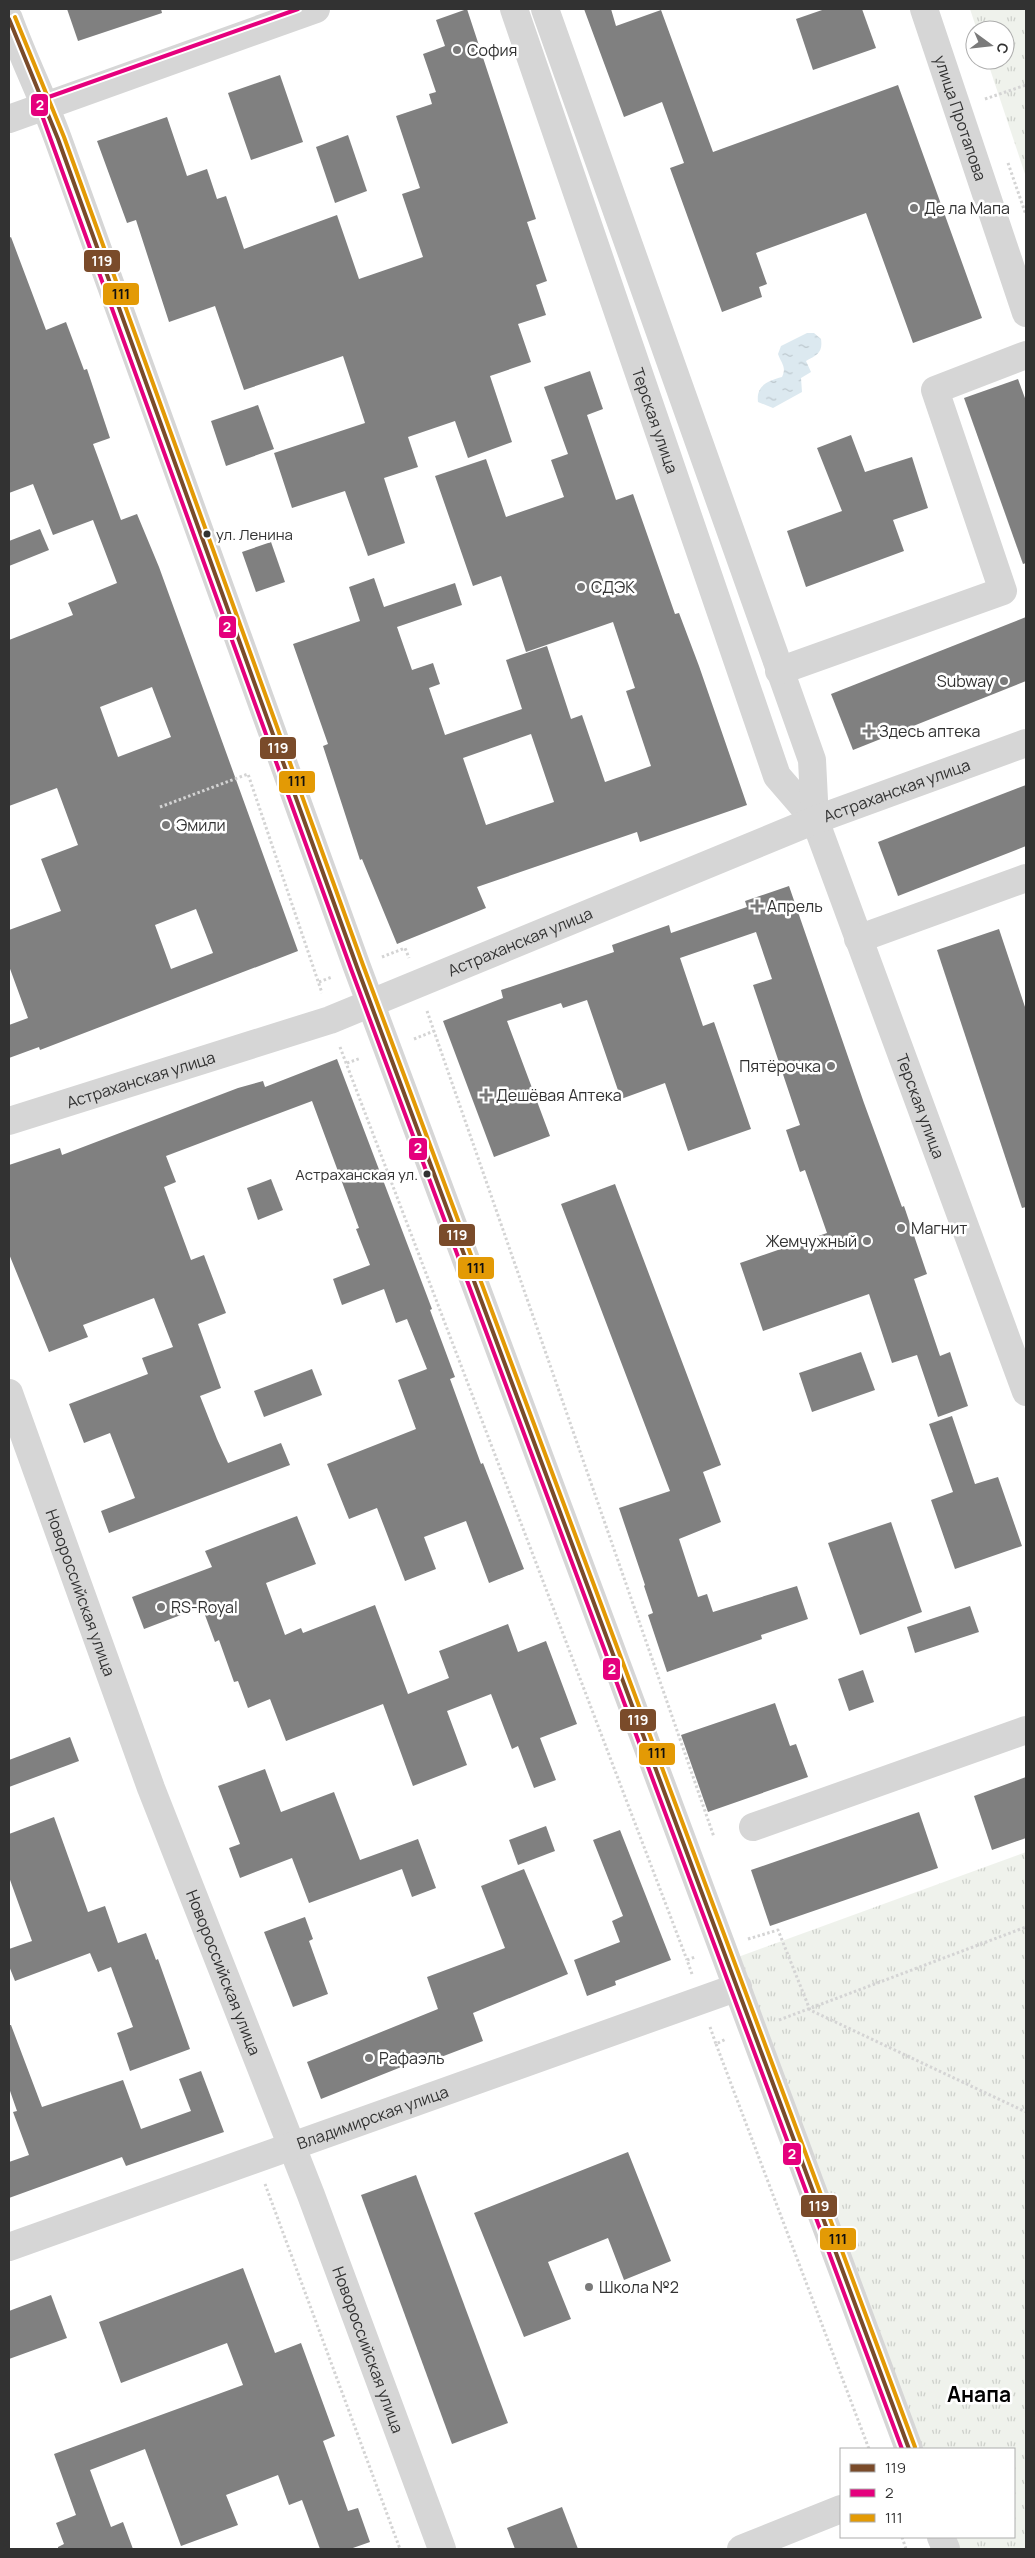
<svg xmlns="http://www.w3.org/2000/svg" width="1035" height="2558" viewBox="0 0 1035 2558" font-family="Manrope,sans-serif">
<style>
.park{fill:url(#park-tufts)}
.water{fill:url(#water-ripples)}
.building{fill:#808080;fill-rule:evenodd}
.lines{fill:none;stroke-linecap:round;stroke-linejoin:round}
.path{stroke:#d4d4d4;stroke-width:3;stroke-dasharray:2.5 2.5;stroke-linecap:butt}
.minor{stroke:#d6d6d6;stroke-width:28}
.bus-1-casing{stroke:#fff;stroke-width:8}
.bus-2-casing{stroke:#fff;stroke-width:8}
.bus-3-casing{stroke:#fff;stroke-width:8}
.bus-1{stroke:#7a4b2a;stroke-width:4}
.bus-2{stroke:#e5007d;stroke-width:4}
.bus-3{stroke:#e39a05;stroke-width:4}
.poi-dot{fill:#7a7a7a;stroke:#fff;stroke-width:2}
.bus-dot{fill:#323232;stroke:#fff;stroke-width:2}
.labels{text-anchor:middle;stroke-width:5;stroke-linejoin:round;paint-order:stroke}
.bus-label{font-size:15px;fill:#323232;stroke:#fff;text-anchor:start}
.poi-label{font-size:16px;fill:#323232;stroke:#fff;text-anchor:start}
.street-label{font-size:16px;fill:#323232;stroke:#fff}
.district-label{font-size:21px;font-weight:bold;fill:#000;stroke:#fff}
.line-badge{stroke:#fff;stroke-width:2}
.badge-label{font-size:14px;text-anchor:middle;font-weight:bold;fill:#fff}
.pale-badge-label{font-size:14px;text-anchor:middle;font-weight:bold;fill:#111}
</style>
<defs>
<pattern id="park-tufts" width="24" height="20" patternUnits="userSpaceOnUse" patternTransform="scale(1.25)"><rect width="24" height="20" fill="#eff2ec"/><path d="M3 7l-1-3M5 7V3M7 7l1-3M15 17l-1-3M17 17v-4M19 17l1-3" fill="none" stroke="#cdd0cb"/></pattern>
<pattern id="water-ripples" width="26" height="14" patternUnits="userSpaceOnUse" patternTransform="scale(1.25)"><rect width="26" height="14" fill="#dce9f0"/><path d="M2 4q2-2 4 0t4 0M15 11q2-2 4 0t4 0" fill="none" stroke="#bdc8ce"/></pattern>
</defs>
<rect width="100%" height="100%" fill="#fff"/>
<!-- park -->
<g class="park">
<polygon points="970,9 1026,9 1026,177 987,60 1005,60 1005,30 977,30"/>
<polygon points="1026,1852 1026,2549 959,2549 954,2537 1014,2537 1014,2449 922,2449 738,1957"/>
</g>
<!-- water -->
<path class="water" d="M807 333H814L821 339C823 353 817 355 806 361L811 372 801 378 802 392 773 408 758 402C756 385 768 381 782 377 787 367 781 363 778 354L781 346Z"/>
<!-- building -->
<g class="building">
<polygon points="67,9 161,9 162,13 78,41"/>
<polygon points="467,9 536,219 527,222 547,281 536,285 546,315 518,324 531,362 490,376 512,442 468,458 455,421 408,437 418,467 384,478 405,543 368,556 345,491 292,508 274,453 365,423 343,356 244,390 215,306 169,322 136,220 127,223 97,141 167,117 187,176 207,169 217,199 226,196 244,249 337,215 359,279 423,257 402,194 420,188 396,116 432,104 429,94 436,92 423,54 445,46 436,20"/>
<polygon points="584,9 611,9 616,26 661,10 713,152 898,85 982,318 913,343 866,213 756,253 767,284 759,287 762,297 722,312 670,168 684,163 662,102 624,117"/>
<polygon points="825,9 862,9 876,48 813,70 796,19"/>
<polygon points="280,75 303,142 251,160 228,93"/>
<polygon points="348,135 367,191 335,203 316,147"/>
<path d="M11 237 46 330 66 322 84 370 87 369 110 438 93 444 121 520 137 514 159 567 298 951 40 1050 39 1047 9 1058V1025L28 1018 9 966V930L61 911 41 859 78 845 57 788 9 806V640L73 615 68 603 117 583 93 520 53 535 33 484 9 493V238ZM152 687 171 737 118 757 100 707ZM196 909 213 953 171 969 155 925Z"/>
<path d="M590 371 603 409 587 415 616 500 633 494 675 614 679 613 699 666 747 805 640 842 637 832 477 887 486 908 397 944 362 859 360 860 323 746 328 744 293 644 360 621 349 587 374 578 384 607 455 583 462 605 397 627 412 670 433 663 440 684 429 688 445 735 522 709 506 660 547 646 571 719 582 715 605 782 651 766 626 691 635 688 613 622 526 652 501 576 473 586 435 476 486 459 506 517 564 497 551 460 568 454 544 387ZM531 734 554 802 486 825 463 758Z"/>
<polygon points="1018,379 1026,401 1026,563 1023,564 964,398"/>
<polygon points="258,405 274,449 226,466 211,421"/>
<polygon points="851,435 865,472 912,457 928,508 893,520 904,551 806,587 787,531 842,511 817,448"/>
<polygon points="40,529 49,550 9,566 9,541"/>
<polygon points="271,542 285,582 256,592 242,552"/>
<polygon points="1026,617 1026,681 853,750 831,694"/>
<polygon points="1026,785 1026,846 898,896 878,842"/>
<polygon points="789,886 864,1103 902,1207 904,1206 927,1274 914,1279 940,1356 950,1352 968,1406 938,1417 917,1355 892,1363 869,1294 763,1331 740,1263 827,1233 805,1170 800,1172 786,1130 800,1125 753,985 772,979 756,932 680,958 703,1026 714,1022 751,1129 688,1151 665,1083 621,1099 587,1000 563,1008 561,1003 507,1021 550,1136 494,1157 443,1021 503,998 501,990 614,952 612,945 669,925 671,933 747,907 745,901"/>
<polygon points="999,929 1026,1010 1026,1207 1022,1208 937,950"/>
<polygon points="337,1059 432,1309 430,1310 455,1377 450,1379 481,1464 483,1463 524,1569 489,1583 466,1521 424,1537 436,1569 405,1581 377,1508 349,1519 327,1464 416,1429 398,1380 427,1369 407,1319 396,1323 384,1289 342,1305 333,1279 370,1265 356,1229 359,1228 312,1101 166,1156 176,1182 164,1187 191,1260 204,1255 226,1313 198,1324 221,1388 200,1396 217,1439 228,1463 281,1443 290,1465 109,1533 101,1511 135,1498 110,1433 84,1443 69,1404 148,1374 142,1358 173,1347 154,1298 83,1325 88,1337 49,1352 9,1254 9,1165 60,1148 62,1155 238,1088 263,1081 265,1087"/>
<polygon points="271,1179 283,1210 258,1220 247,1188"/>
<polygon points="615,1184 721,1465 703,1472 721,1522 679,1539 698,1597 707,1594 713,1612 797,1586 808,1619 761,1635 762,1639 667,1672 648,1615 653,1613 644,1586 645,1585 619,1508 670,1491 561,1204"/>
<polygon points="861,1352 875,1390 812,1412 799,1373"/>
<polygon points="312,1369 322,1395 264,1417 254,1391"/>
<polygon points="952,1416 975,1484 998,1477 1022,1546 955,1569 931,1500 953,1492 929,1424"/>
<polygon points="297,1516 316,1564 266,1583 285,1635 301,1628 303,1633 375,1605 408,1694 449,1678 439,1651 508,1624 518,1652 546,1641 577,1724 540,1738 556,1780 534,1788 518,1746 512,1749 491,1694 447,1711 467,1765 413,1786 383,1704 286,1741 270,1699 248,1708 238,1681 234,1682 219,1640 215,1642 202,1607 144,1629 132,1597 212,1567 205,1551"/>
<polygon points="891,1522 922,1612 860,1635 828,1543"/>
<polygon points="970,1606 979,1632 915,1653 907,1627"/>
<polygon points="863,1670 874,1702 849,1711 838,1679"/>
<polygon points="775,1703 790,1746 796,1744 808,1777 708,1812 681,1735"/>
<polygon points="70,1737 79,1761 9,1787 9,1760"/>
<polygon points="265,1769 281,1812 334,1792 360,1860 418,1839 436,1888 412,1897 402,1869 309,1903 292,1858 240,1878 229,1848 240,1844 218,1786"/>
<polygon points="1026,1777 1026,1838 992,1850 974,1796"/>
<polygon points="919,1812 938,1868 770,1926 751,1870"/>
<polygon points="54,1817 88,1912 105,1906 118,1943 146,1933 156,1960 158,1959 190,2049 130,2071 117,2033 133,2027 111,1967 98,1972 90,1953 15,1981 9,1966 9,1949 32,1941 9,1877 9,1834"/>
<polygon points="546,1826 555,1851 518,1865 509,1840"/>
<polygon points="620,1830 671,1960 615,1981 616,1985 587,1996 574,1960 620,1942 612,1921 623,1916 593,1840"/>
<polygon points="524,1869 568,1974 473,2013 483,2041 441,2057 439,2052 321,2099 307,2062 438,2009 427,1977 505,1948 481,1886"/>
<polygon points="305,1917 313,1939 309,1941 328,1994 293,2007 264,1932"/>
<polygon points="9,2025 11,2025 42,2107 123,2080 141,2129 191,2111 179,2079 201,2071 224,2132 126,2166 122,2157 9,2198 9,2162 29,2155 13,2112 17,2111 9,2088"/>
<polygon points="628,2152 671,2261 624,2280 608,2238 548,2262 571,2319 524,2337 474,2213"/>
<polygon points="416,2175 508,2423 452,2444 361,2195"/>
<polygon points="243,2268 275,2353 301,2343 335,2436 323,2441 348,2511 358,2508 370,2542 350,2549 320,2549 302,2500 289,2505 278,2475 226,2495 238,2525 181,2546 145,2449 90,2470 111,2527 123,2522 133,2549 58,2549 58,2547 64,2544 56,2523 76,2515 54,2454 243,2385 227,2343 121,2383 99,2322"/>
<polygon points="51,2295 67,2338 9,2359 9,2311"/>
<polygon points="562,2507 578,2549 515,2549 507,2528"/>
</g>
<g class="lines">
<!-- path -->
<g class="path">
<polyline points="985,99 1026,85"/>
<polyline points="1008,163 1026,215"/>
<polyline points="160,807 248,774 322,993"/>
<polyline points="382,957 405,948 409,958"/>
<polyline points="319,982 332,977"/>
<polyline points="427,1011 714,1837"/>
<polyline points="414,1039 434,1031"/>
<polyline points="340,1047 687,1960"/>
<polyline points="347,1063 361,1058"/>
<polyline points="748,1939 778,1930 810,2010 1026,2112"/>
<polyline points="692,1974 687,1960 695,1957"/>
<polyline points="779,2020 1026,1927"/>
<polyline points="710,2027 716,2044 726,2039"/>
<polyline points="716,2044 869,2449"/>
<polyline points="265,2184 400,2549"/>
<polyline points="902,2537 906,2549"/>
</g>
<!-- minor -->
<g class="minor">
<path id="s1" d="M514 9 777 776 815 820"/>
<path id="s2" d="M545 9 812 760 815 820 1026 1392"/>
<path id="s3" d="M924 9 1026 313"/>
<path d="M9 19C24 60 43 98 58 139L357 967 909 2449"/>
<polyline points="9,119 316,9"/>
<polyline points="779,671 1003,591 935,390 1026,355"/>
<polyline points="858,939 1026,878"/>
<path id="s4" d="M9 1121 330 1020 815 820 1026 743"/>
<path id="s5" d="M9 1393 151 1788 311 2195 442 2549"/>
<polyline points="753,1827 1026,1730"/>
<path id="s6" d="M9 2247 738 1987"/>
<polyline points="941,2537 946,2549"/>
<polyline points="741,2549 841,2509"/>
</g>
<defs>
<polyline id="bus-1" points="9,19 58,139 357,967 909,2449"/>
<polyline id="bus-2" points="298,9 43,99 39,107 351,969 902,2449"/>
<polyline id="bus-3" points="15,17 64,137 363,965 915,2447"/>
</defs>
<!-- bus-1 casing -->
<use href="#bus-1" class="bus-1-casing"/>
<!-- bus-2 casing -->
<use href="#bus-2" class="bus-2-casing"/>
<!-- bus-3 casing -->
<use href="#bus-3" class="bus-3-casing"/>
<!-- bus-1 -->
<use href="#bus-1" class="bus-1"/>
<!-- bus-2 -->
<use href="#bus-2" class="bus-2"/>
<!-- bus-3 -->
<use href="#bus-3" class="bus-3"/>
</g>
<!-- markers -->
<g class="poi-dot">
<circle cx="457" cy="50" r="5"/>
<circle cx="914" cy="208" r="5"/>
<circle cx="581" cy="587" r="5"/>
<circle cx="1004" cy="681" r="5"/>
<path d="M866.5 723.5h5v5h5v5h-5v5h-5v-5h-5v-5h5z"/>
<circle cx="166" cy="825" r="5"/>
<path d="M754.5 898.5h5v5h5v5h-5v5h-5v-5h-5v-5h5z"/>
<circle cx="831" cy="1066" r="5"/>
<path d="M483.5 1087.5h5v5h5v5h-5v5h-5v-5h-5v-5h5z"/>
<circle cx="901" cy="1228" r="5"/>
<circle cx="867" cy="1241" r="5"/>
<circle cx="161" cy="1607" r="5"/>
<circle cx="369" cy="2058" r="5"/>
<circle cx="589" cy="2287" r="5"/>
</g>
<g class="bus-dot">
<circle cx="207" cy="534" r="4.5"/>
<circle cx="427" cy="1174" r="4.5"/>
</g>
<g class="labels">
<!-- bus labels -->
<g class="bus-label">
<text x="216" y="540">ул. Ленина</text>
<text x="418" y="1180" text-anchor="end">Астраханская ул.</text>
</g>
<!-- poi labels -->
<g class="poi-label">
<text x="467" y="56">София</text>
<text x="924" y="214">Де ла Мапа</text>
<text x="591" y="593">СДЭК</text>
<text x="994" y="687" text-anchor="end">Subway</text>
<text x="879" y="737">Здесь аптека</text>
<text x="176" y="831">Эмили</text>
<text x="767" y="912">Апрель</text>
<text x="821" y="1072" text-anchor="end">Пятёрочка</text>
<text x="496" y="1101">Дешёвая Аптека</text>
<text x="911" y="1234">Магнит</text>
<text x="857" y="1247" text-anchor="end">Жемчужный</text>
<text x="171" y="1613">RS-Royal</text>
<text x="379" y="2064">Рафаэль</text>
<text x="599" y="2293">Школа №2</text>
</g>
<!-- street labels -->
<g class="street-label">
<text dy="6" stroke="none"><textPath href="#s3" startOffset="115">улица Протапова</textPath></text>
<text dy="6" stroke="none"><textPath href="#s1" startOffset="435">Терская улица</textPath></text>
<text dy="6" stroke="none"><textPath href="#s4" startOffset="948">Астраханская улица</textPath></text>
<text dy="6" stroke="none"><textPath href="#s4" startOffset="542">Астраханская улица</textPath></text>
<text dy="6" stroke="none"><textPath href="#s4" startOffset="138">Астраханская улица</textPath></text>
<text dy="6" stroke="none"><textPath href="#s2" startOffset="1162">Терская улица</textPath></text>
<text dy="6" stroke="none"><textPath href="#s5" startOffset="212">Новороссийская улица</textPath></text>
<text dy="6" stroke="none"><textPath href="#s5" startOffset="618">Новороссийская улица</textPath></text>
<text dy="6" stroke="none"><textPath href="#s6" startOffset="386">Владимирская улица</textPath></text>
<text dy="6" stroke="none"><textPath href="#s5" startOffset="1022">Новороссийская улица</textPath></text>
</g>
<!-- district labels -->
<g class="district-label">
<text x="979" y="2402">Анапа</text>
</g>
</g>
<g class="line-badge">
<rect x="30" y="93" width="19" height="24" rx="5" fill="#e5007d"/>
<rect x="83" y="249" width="38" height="24" rx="5" fill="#7a4b2a"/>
<rect x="102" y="282" width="38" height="24" rx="5" fill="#e39a05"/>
<rect x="218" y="615" width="19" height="24" rx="5" fill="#e5007d"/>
<rect x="259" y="736" width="38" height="24" rx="5" fill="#7a4b2a"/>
<rect x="278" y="770" width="38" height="24" rx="5" fill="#e39a05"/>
<rect x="408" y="1137" width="20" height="24" rx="5" fill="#e5007d"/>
<rect x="438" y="1223" width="38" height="24" rx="5" fill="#7a4b2a"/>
<rect x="457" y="1256" width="38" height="24" rx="5" fill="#e39a05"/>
<rect x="602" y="1657" width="19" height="24" rx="5" fill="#e5007d"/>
<rect x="619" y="1708" width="38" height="24" rx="5" fill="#7a4b2a"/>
<rect x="638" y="1742" width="38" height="24" rx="5" fill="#e39a05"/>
<rect x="782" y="2142" width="20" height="24" rx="5" fill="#e5007d"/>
<rect x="800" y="2194" width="38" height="24" rx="5" fill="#7a4b2a"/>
<rect x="819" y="2227" width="38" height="24" rx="5" fill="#e39a05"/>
</g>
<g class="badge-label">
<text x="40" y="110">2</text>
<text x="102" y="266">119</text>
<text x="227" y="632">2</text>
<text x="278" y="753">119</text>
<text x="418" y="1153">2</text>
<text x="457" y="1240">119</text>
<text x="612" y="1674">2</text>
<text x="638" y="1725">119</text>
<text x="792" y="2159">2</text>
<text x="819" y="2211">119</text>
</g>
<g class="pale-badge-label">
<text x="121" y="299">111</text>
<text x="297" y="786">111</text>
<text x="476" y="1273">111</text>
<text x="657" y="1758">111</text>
<text x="838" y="2244">111</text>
</g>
<!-- border -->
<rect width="1035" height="2558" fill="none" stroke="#323232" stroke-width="20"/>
<!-- legend -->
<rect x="840" y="2448" width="175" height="90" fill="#ffffff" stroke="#adadad"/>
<rect x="850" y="2464" width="25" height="8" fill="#7a4b2a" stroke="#adadad"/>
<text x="885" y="2473" font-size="15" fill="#323232">119</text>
<rect x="850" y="2489" width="25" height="8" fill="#e5007d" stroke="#adadad"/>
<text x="885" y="2498" font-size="15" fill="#323232">2</text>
<rect x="850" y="2514" width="25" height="8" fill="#e39a05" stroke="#adadad"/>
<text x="885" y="2523" font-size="15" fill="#323232">111</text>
<!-- north arrow -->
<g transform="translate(990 45) rotate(105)"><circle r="24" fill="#ffffff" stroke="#adadad"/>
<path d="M0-4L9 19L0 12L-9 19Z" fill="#7a7a7a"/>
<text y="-8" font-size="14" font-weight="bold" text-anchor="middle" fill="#323232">С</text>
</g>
</svg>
